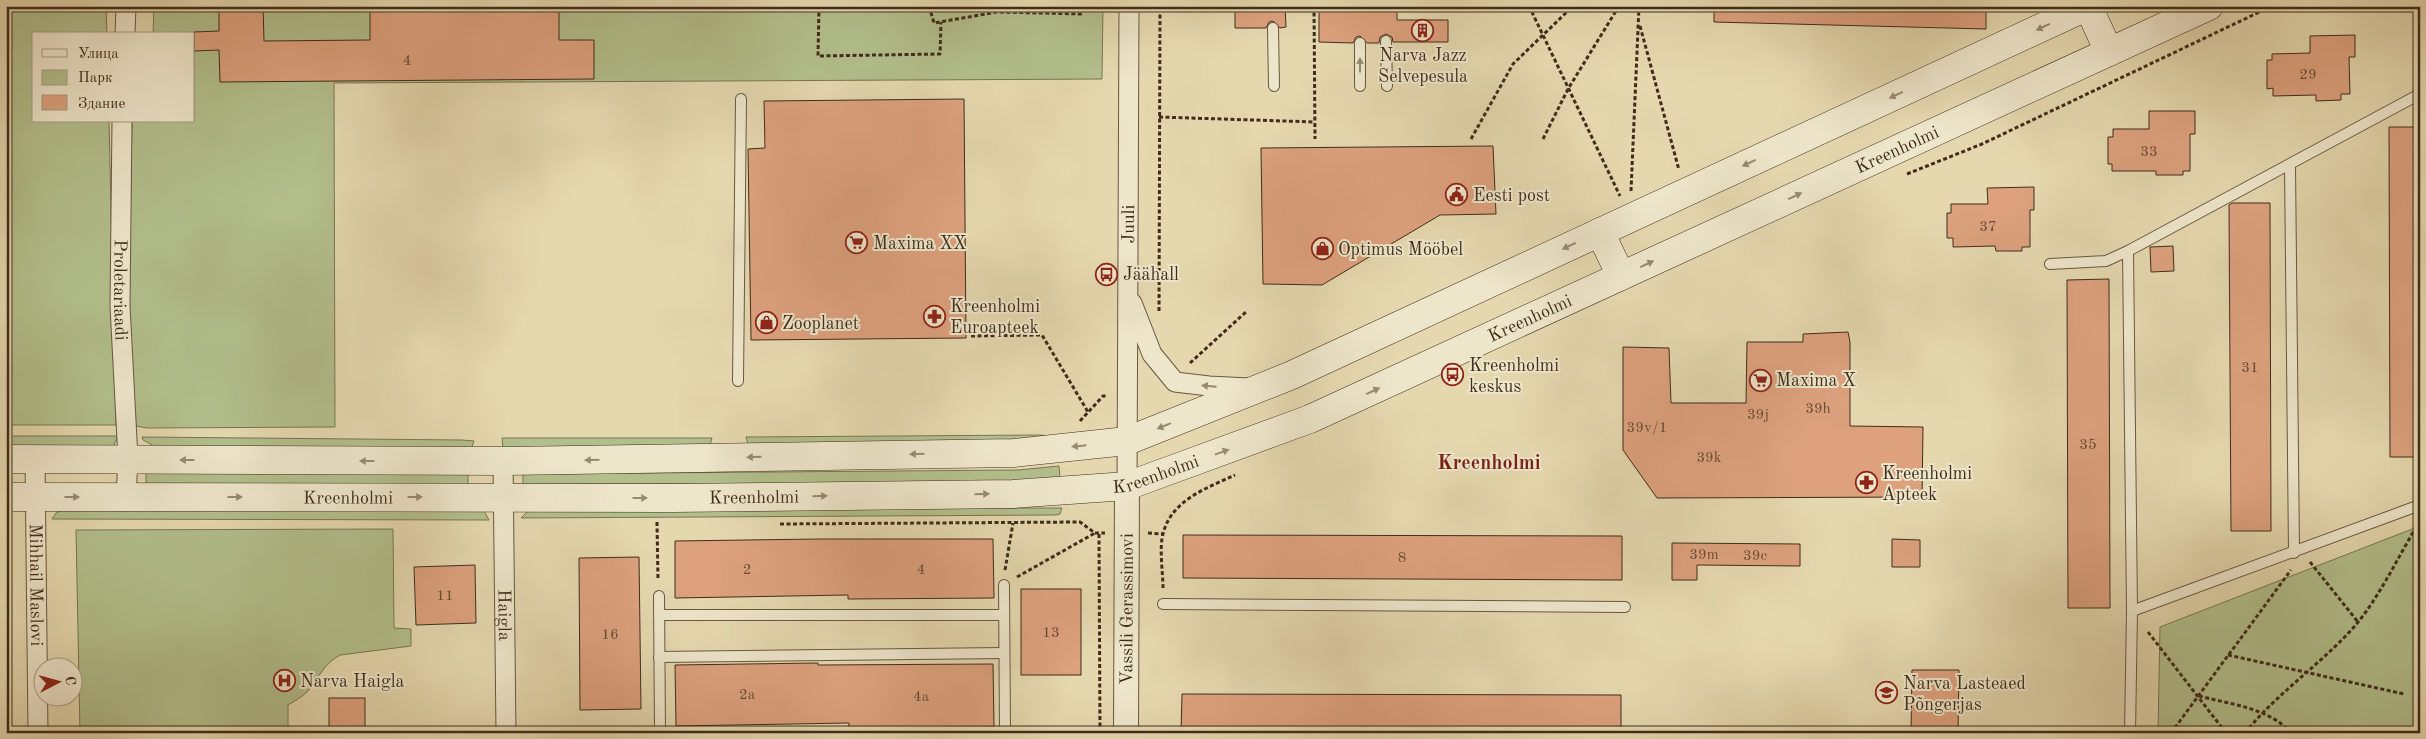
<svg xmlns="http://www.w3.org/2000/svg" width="2426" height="739" viewBox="0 0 2426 739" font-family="'Old Standard TT',serif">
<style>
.green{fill:#b2bf8c;stroke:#787653}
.building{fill:#dda17e;stroke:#3f2d1a}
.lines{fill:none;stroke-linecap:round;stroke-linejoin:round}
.service-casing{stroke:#68583f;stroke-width:12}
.minor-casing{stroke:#68583f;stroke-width:21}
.tertiary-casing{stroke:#68583f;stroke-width:26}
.secondary-casing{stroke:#3f2d1a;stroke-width:29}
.path{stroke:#3f2d1a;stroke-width:3;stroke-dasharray:4 2.5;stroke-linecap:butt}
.service{stroke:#eee6cb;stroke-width:10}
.minor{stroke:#eee6cb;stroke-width:19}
.tertiary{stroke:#eee6cb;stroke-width:24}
.secondary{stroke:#eee6cb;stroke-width:28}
.oneway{fill:#968a72}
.labels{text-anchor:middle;stroke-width:4;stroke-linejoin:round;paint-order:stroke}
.number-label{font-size:15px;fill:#664a33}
.poi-label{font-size:18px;fill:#3f2d1a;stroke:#eee6cb;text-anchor:start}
.street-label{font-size:18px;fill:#3f2d1a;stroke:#eee6cb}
.quarter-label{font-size:20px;font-weight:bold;fill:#7a1f14;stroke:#eee6cb}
</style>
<rect width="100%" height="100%" fill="#e5d8af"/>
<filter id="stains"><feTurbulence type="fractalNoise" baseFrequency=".004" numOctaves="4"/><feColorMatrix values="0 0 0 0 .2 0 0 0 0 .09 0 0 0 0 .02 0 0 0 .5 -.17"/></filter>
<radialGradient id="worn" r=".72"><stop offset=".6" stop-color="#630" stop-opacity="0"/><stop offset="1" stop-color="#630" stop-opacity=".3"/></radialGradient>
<!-- green -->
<g class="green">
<polygon points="6,6 106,6 107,34 34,34 34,121 109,121 116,425 6,425"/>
<polygon points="154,6 1103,6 1102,79 334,83 335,427 147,428 136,426 128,348 132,121 194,121 194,34 153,34"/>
<polygon points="1039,435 1051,436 1053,440 748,444 746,437"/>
<polygon points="6,436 118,436 113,447 6,447"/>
<polygon points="142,437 462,440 474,441 471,450 158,448 143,440"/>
<polygon points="502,438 712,438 709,448 503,448"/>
<polygon points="1059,466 1060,478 1020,484 523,484 523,474 1018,470"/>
<polygon points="146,472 468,472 468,489 146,485"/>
<polygon points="67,507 484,511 489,520 52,519 56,513"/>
<polygon points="540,508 1062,508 1060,514 1056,515 521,518 529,510"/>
<polygon points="2420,526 2420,733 2158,733 2160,627"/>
<path d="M393 529 394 628 411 629V646L340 655C324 664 319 677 308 691 302 697 295 701 288 705V733H80L76 530Z"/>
</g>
<!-- building -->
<g class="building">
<polygon points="219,6 263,6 264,41 370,40 370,11 559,9 559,40 594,40 594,79 220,82 219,50 194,51 194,32 219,31"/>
<polygon points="1235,6 1285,6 1286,27 1280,28 1273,21 1269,22 1266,28 1235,28"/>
<polygon points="1319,6 1397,6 1397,20 1448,20 1448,42 1393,42 1392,37 1386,34 1380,37 1379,43 1367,43 1360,36 1356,37 1353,43 1319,42"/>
<polygon points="1714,6 1986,6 1986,29 1714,22"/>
<polygon points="2355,35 2355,57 2349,57 2350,94 2341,94 2341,100 2316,101 2316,95 2273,96 2273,88 2267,89 2267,60 2272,60 2272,54 2310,53 2310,36"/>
<polygon points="964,99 966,338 751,340 748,149 765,148 764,101"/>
<polygon points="2149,111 2195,111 2195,134 2190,134 2190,171 2183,171 2183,175 2156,175 2156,171 2112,171 2112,164 2108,164 2108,137 2113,137 2113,129 2149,129"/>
<polygon points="2389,127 2420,127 2420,457 2390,457"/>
<polygon points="1493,146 1496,214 1440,215 1322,285 1263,284 1261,148"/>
<polygon points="2034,187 2034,210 2030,210 2030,247 2022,247 2022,251 1996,251 1995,246 1953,247 1953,238 1947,238 1947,213 1951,213 1951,204 1988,204 1987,188"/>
<polygon points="2232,203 2270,203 2271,531 2231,531 2229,205"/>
<polygon points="2173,246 2174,271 2151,272 2150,247"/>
<polygon points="2109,279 2110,608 2068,608 2067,280"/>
<polygon points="1848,332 1850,342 1850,426 1923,427 1922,497 1657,498 1623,450 1623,347 1669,348 1671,403 1746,403 1747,342 1803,342 1803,334"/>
<polygon points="1183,535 1622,536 1622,580 1183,578"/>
<polygon points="819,539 993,539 994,598 848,599 848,595 675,598 675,541"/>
<polygon points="1892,539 1920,540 1920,567 1892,567"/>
<polygon points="1672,543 1800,544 1800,566 1697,565 1697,580 1672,580"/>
<polygon points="639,557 641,709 580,710 579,558"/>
<polygon points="475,565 476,623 416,625 414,567"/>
<rect x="1021" y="589" width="60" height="86"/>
<polygon points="818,663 818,665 993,664 994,727 849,728 849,723 676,726 675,665"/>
<polygon points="1912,670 1959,670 1958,733 1911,733"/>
<polygon points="1182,694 1621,695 1621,733 1181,733"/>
<rect x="329" y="698" width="36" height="35"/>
</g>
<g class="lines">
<defs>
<g id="service">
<polyline points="1273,28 1274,86"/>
<polyline points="1386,41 1387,86"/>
<polyline points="1360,86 1360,43"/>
<polyline points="2290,165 2294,553"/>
<polyline points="2128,251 2132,611 2130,733"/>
<polyline points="2050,264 2106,261 2128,251 2420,94"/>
<polyline points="738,381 741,99"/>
<polyline points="1004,585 1005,733"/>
<polyline points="659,596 660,733"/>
<polyline points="1163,604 1625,607"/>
<polyline points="2132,611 2420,505"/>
<polyline points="659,615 1004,615"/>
<polyline points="659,657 1004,653"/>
</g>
<g id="minor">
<polyline points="125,34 126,6"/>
<path id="s1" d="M122 121 120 306 128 459 126 497"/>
<polyline points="1132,303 1152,354 1175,382 1209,386 1249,388"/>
<path id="s2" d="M35 459 38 733"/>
<path id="s3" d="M503 461 506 733"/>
<path id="s4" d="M1127 486 1129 6"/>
</g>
<g id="tertiary">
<path id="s5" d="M1126 733 1127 486"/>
</g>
<g id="secondary">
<polyline points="2088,6 2109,52"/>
<polyline points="1600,232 1621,276"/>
<polyline points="6,459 503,461 1014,453 1127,441 1292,375 2088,6"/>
<path id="s6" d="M6 497 673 498 1013 494 1127 486 1310 419 2209 6"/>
</g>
</defs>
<!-- service casing -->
<use href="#service" class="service-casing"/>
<!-- minor casing -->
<use href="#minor" class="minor-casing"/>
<!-- tertiary casing -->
<use href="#tertiary" class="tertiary-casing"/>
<!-- secondary casing -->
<use href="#secondary" class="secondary-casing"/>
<!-- path -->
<g class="path">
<polyline points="819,6 818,56 940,54 941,22"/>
<polyline points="929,6 934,23 997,12 1083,14"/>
<polyline points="1314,6 1315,139"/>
<polyline points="1529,6 1620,196"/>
<polyline points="997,12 998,6"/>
<polyline points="1640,26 1679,170"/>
<polyline points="1159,117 1315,122"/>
<polyline points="1471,139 1513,64 1573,6"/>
<polyline points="1543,139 1568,89 1619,6"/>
<polyline points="1907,174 1982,144 2272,6"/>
<polyline points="1631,191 1639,6"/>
<polyline points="1159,311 1160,6"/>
<polyline points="971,336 1042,335 1088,412"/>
<polyline points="1190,363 1247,311"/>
<polyline points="1080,421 1103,396 1108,396"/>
<polyline points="657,522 658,580"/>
<polyline points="780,524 1080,522 1095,533 1105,533"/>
<polyline points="1148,533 1163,534"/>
<polyline points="1099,534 1100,733"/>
<polyline points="2310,562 2358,622"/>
<polyline points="1005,570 1013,523"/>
<polyline points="1017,577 1095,533"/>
<path d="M1163 588C1163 573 1159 548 1163 534 1171 500 1207 488 1235 475"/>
<polyline points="2148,632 2226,733"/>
<polyline points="2228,655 2404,694"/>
<path d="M2199 696C2229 704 2270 708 2291 733"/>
<polyline points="2171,733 2291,570"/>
<path d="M2245 733C2277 693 2320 665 2354 627 2379 598 2398 557 2418 524"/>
</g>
<!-- service -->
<use href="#service" class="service"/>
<!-- minor -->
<use href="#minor" class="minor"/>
<!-- tertiary -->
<use href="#tertiary" class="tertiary"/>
<!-- secondary -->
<use href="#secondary" class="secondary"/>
</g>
<!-- one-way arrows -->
<defs><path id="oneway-solid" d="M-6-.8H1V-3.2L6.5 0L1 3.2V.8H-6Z" transform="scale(1.25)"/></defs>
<g class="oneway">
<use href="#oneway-solid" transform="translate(2043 27) rotate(155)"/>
<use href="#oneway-solid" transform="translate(1360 65) rotate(-90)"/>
<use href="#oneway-solid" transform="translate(1896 95) rotate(155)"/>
<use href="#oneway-solid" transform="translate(1749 163) rotate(155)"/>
<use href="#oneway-solid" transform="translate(1795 196) rotate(-25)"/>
<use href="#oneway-solid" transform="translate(1569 246) rotate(155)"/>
<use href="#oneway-solid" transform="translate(1647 264) rotate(-25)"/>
<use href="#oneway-solid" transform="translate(1209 386) rotate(-175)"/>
<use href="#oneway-solid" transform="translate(1373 391) rotate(-25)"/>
<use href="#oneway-solid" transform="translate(1164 426) rotate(158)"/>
<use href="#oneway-solid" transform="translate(1079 446) rotate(174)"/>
<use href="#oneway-solid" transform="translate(1222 452) rotate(-20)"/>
<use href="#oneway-solid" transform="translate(917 454) rotate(179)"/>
<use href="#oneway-solid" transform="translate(754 457) rotate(179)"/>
<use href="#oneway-solid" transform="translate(187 460) rotate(-180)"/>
<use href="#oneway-solid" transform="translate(592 460) rotate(179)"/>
<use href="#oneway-solid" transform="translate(367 461) rotate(-180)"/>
<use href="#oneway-solid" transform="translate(982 494) rotate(-1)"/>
<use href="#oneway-solid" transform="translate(820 496) rotate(-1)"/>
<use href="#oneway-solid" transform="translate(72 497)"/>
<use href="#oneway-solid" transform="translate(235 497)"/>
<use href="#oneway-solid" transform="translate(415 497)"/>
<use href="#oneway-solid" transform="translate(640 498)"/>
</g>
<!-- icons -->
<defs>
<symbol id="building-ring" viewBox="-11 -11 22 22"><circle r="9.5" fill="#eee6cb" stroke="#8f2418" stroke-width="1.5"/><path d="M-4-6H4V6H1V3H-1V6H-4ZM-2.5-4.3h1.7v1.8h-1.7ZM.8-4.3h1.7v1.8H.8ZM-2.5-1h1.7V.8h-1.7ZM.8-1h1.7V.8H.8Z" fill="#8f2418"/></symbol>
<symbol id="civic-ring" viewBox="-11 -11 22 22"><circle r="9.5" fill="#eee6cb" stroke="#8f2418" stroke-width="1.5"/><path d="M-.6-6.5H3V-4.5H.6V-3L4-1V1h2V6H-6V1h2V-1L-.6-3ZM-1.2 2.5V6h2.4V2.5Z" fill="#8f2418"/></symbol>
<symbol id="supermarket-ring" viewBox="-11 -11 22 22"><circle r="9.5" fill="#eee6cb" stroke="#8f2418" stroke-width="1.5"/><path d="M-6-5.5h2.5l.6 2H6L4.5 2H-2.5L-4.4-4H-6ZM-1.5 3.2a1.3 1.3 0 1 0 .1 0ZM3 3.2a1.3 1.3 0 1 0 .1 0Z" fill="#8f2418"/></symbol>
<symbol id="shop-ring" viewBox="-11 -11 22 22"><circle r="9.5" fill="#eee6cb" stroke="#8f2418" stroke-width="1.5"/><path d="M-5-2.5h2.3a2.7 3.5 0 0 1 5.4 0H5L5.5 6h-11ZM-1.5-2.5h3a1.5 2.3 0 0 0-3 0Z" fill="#8f2418"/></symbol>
<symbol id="bus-ring" viewBox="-11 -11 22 22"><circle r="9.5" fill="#eee6cb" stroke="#8f2418" stroke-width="1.5"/><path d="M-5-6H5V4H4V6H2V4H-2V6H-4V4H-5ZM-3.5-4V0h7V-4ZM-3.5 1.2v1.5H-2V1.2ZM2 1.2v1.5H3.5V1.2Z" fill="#8f2418"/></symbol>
<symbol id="pharmacy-ring" viewBox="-11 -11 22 22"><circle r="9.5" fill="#eee6cb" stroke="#8f2418" stroke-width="1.5"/><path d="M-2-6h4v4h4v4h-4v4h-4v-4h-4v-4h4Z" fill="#8f2418"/></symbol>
<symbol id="hospital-ring" viewBox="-11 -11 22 22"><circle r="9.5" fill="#eee6cb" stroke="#8f2418" stroke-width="1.5"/><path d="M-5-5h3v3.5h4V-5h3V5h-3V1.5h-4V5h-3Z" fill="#8f2418"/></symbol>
<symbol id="school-ring" viewBox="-11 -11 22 22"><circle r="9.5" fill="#eee6cb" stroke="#8f2418" stroke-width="1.5"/><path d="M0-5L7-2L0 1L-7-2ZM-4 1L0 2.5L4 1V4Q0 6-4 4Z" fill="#8f2418"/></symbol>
</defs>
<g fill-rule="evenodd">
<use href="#building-ring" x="1410" y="18" width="25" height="25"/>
<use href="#civic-ring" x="1444" y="182" width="25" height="25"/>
<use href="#supermarket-ring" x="844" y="230" width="25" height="25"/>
<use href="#shop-ring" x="1310" y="236" width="25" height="25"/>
<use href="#bus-ring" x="1094" y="262" width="25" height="25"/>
<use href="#pharmacy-ring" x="922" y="304" width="25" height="25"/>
<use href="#shop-ring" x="754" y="310" width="25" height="25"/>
<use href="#bus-ring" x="1440" y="362" width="25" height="25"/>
<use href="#supermarket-ring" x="1748" y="368" width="25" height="25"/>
<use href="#pharmacy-ring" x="1854" y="470" width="25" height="25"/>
<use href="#hospital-ring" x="272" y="668" width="25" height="25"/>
<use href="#school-ring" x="1874" y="680" width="25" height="25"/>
</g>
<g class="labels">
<!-- number labels -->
<g class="number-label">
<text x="407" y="65">4</text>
<text x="2308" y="79">29</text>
<text x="2149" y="156">33</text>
<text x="1988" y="231">37</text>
<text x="2250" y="372">31</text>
<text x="1818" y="413">39h</text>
<text x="1758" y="419">39j</text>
<text x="1647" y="432">39v/1</text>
<text x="2088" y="449">35</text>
<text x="1709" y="462">39k</text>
<text x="1704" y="559">39m</text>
<text x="1755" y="560">39c</text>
<text x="1402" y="562">8</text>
<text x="747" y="574">2</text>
<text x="921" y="574">4</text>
<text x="445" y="600">11</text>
<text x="1051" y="637">13</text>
<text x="610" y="639">16</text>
<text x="747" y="699">2a</text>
<text x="921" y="701">4a</text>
</g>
<!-- poi labels -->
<g class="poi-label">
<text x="1423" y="61" text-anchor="middle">Narva Jazz<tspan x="1423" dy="21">Selvepesula</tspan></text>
<text x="1473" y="201">Eesti post</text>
<text x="873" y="249">Maxima XX</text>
<text x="1338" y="255">Optimus Mööbel</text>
<text x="1123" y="280">Jäähall</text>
<text x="950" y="312">Kreenholmi<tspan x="950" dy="21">Euroapteek</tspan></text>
<text x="782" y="329">Zooplanet</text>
<text x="1469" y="371">Kreenholmi<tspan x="1469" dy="21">keskus</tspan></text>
<text x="1776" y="386">Maxima X</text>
<text x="1882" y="479">Kreenholmi<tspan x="1882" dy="21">Apteek</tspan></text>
<text x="300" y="687">Narva Haigla</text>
<text x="1903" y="689">Narva Lasteaed<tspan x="1903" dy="21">Põngerjas</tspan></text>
</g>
<!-- street labels -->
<g class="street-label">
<text dy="6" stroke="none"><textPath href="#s6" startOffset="1962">Kreenholmi</textPath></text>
<text dy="6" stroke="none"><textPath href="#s4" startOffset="262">Juuli</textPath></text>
<text dy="6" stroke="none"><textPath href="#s1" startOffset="169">Proletariaadi</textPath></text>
<text dy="6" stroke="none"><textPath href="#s6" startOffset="1558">Kreenholmi</textPath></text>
<text dy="6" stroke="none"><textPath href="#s6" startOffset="1152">Kreenholmi</textPath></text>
<text dy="6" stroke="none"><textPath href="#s6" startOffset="342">Kreenholmi</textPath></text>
<text dy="6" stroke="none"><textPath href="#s6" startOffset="748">Kreenholmi</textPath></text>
<text dy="6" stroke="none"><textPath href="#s2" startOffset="126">Mihhail Maslovi</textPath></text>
<text dy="6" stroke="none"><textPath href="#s5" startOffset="124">Vassili Gerassimovi</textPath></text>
<text dy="6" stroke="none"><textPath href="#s3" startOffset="154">Haigla</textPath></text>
</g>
<!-- quarter labels -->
<g class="quarter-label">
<text x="1489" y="469">Kreenholmi</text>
</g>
</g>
<!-- margin -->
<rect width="2426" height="739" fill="none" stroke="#e5d8af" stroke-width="25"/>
<rect x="8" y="8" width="2411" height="724" fill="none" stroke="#3f2d1a" stroke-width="2.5"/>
<rect x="12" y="12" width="2401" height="714" fill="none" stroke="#3f2d1a"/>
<!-- legend -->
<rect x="32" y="32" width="162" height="90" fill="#eee6cb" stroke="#a89c84"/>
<rect x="42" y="49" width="25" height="8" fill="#eee6cb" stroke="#a89c84"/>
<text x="78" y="58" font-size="15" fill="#3f2d1a">Улица</text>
<rect x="42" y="70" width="25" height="15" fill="#b2bf8c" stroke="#a89c84"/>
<text x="78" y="82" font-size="15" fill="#3f2d1a">Парк</text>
<rect x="42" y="95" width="25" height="15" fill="#dda17e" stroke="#a89c84"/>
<text x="78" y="108" font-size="15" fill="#3f2d1a">Здание</text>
<!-- north arrow -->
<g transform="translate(58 682) rotate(84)"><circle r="24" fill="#eee6cb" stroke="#a89c84"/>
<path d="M0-4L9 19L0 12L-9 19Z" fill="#8f2418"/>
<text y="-8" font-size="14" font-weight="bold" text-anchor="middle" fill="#3f2d1a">С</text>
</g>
<rect width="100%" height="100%" filter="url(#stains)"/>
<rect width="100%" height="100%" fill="url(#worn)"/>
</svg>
